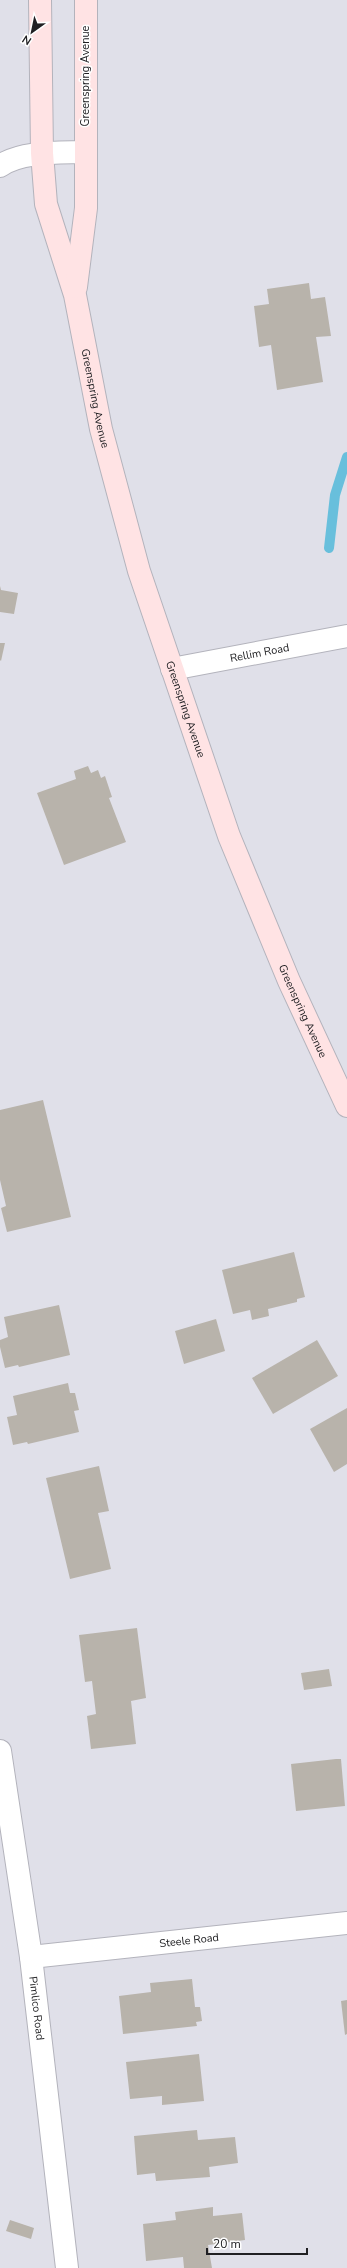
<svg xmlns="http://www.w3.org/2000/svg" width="347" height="2268" viewBox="0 0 347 2268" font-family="'Nunito Sans',sans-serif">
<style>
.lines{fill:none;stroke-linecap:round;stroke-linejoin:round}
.stream{stroke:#68bfdc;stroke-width:10}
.building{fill:#b8b3ab}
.street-casing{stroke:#b3b3bc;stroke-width:24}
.secondary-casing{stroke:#b3b3bc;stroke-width:24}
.street{stroke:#fff;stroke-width:22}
.secondary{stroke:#ffe3e4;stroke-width:22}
.labels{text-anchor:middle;stroke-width:3;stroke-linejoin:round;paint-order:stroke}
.street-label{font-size:11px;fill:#202023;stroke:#fff}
</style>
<rect width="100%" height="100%" fill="#e0e0e9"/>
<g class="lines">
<!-- stream -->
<polyline class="stream" points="329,548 335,495 347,457"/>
</g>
<!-- building -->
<g class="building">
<polygon points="309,283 311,299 325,297 331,336 316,337 323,382 277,390 271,345 259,347 254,306 269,304 267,289"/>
<polygon points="0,586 1,590 18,593 14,614 0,612"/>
<polygon points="0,643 5,643 1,661 0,660"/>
<polygon points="88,766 91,773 98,770 101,778 105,776 112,797 109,798 126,842 64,865 37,793 76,779 74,771"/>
<polygon points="43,1100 71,1217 7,1232 1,1208 6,1206 0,1180 0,1110"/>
<polygon points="294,1252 305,1297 297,1299 297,1302 268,1309 269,1316 252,1320 250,1310 233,1314 222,1270"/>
<polygon points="59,1305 70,1355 19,1367 18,1365 5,1368 0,1347 0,1340 8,1337 4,1317"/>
<polygon points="216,1319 225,1351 184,1364 175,1331"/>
<polygon points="317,1340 338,1376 273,1414 252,1378"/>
<polygon points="68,1383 70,1393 75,1393 79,1410 74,1411 79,1432 28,1444 27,1442 13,1445 7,1417 17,1415 13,1396"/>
<polygon points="347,1408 347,1464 334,1472 310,1429"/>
<polygon points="99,1466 109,1511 98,1513 111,1569 70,1579 46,1478"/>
<polygon points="137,1628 146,1698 131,1701 136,1744 91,1749 87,1716 96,1714 92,1681 85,1682 79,1635"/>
<polygon points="329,1669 332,1686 304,1690 301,1673"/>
<polygon points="336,1759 341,1759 345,1806 296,1811 291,1764"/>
<polygon points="192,1979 195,2007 200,2007 202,2021 196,2022 197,2026 123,2034 119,1996 151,1992 150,1983"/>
<polygon points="347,2000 347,2034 345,2035 341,2001"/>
<polygon points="199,2054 204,2101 162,2105 162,2096 130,2099 126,2062"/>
<polygon points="197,2130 198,2140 235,2137 238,2163 209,2167 210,2177 156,2181 155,2173 137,2175 134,2136"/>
<polygon points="213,2207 213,2216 242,2213 245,2240 208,2245 212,2268 184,2268 183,2257 146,2261 143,2224 176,2220 175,2212"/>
<polygon points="10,2220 34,2228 31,2239 6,2231"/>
</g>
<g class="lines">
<defs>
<g id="street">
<path d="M0 166C21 151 59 153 85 152"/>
<path id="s1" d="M172 669 347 636"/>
<path id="s2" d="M0 1751 31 1957 67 2268"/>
<path id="s3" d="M31 1957 347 1923"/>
</g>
<g id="secondary">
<path id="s4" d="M40 0 42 153 46 204 75 295 101 429 139 571 229 836 289 981 347 1106"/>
<polyline points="76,287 86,208 86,0"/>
</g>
</defs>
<!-- street casing -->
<use href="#street" class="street-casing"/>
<!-- secondary casing -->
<use href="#secondary" class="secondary-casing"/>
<!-- street -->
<use href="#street" class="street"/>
<!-- secondary -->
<use href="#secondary" class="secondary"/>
</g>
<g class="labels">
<!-- street labels -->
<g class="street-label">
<text transform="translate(85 76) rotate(-90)" y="4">Greenspring Avenue</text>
<text dy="4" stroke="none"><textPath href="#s4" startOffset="405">Greenspring Avenue</textPath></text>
<text dy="4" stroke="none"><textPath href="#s1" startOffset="89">Rellim Road</textPath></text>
<text dy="4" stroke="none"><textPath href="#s4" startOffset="729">Greenspring Avenue</textPath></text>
<text dy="4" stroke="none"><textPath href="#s4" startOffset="1053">Greenspring Avenue</textPath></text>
<text dy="4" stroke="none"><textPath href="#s3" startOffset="159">Steele Road</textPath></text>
<text dy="4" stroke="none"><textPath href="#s2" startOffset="260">Pimlico Road</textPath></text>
</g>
</g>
<!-- north arrow -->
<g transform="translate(32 32) rotate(213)" stroke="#ffffff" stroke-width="3" paint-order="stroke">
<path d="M0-3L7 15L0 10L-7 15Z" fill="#202023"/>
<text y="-6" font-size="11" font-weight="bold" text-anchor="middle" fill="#202023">N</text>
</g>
<!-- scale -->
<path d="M207 2248v6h100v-6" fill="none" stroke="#202023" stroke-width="2"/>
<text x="213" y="2248" font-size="12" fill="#202023" stroke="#ffffff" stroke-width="3" paint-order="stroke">20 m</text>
</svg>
